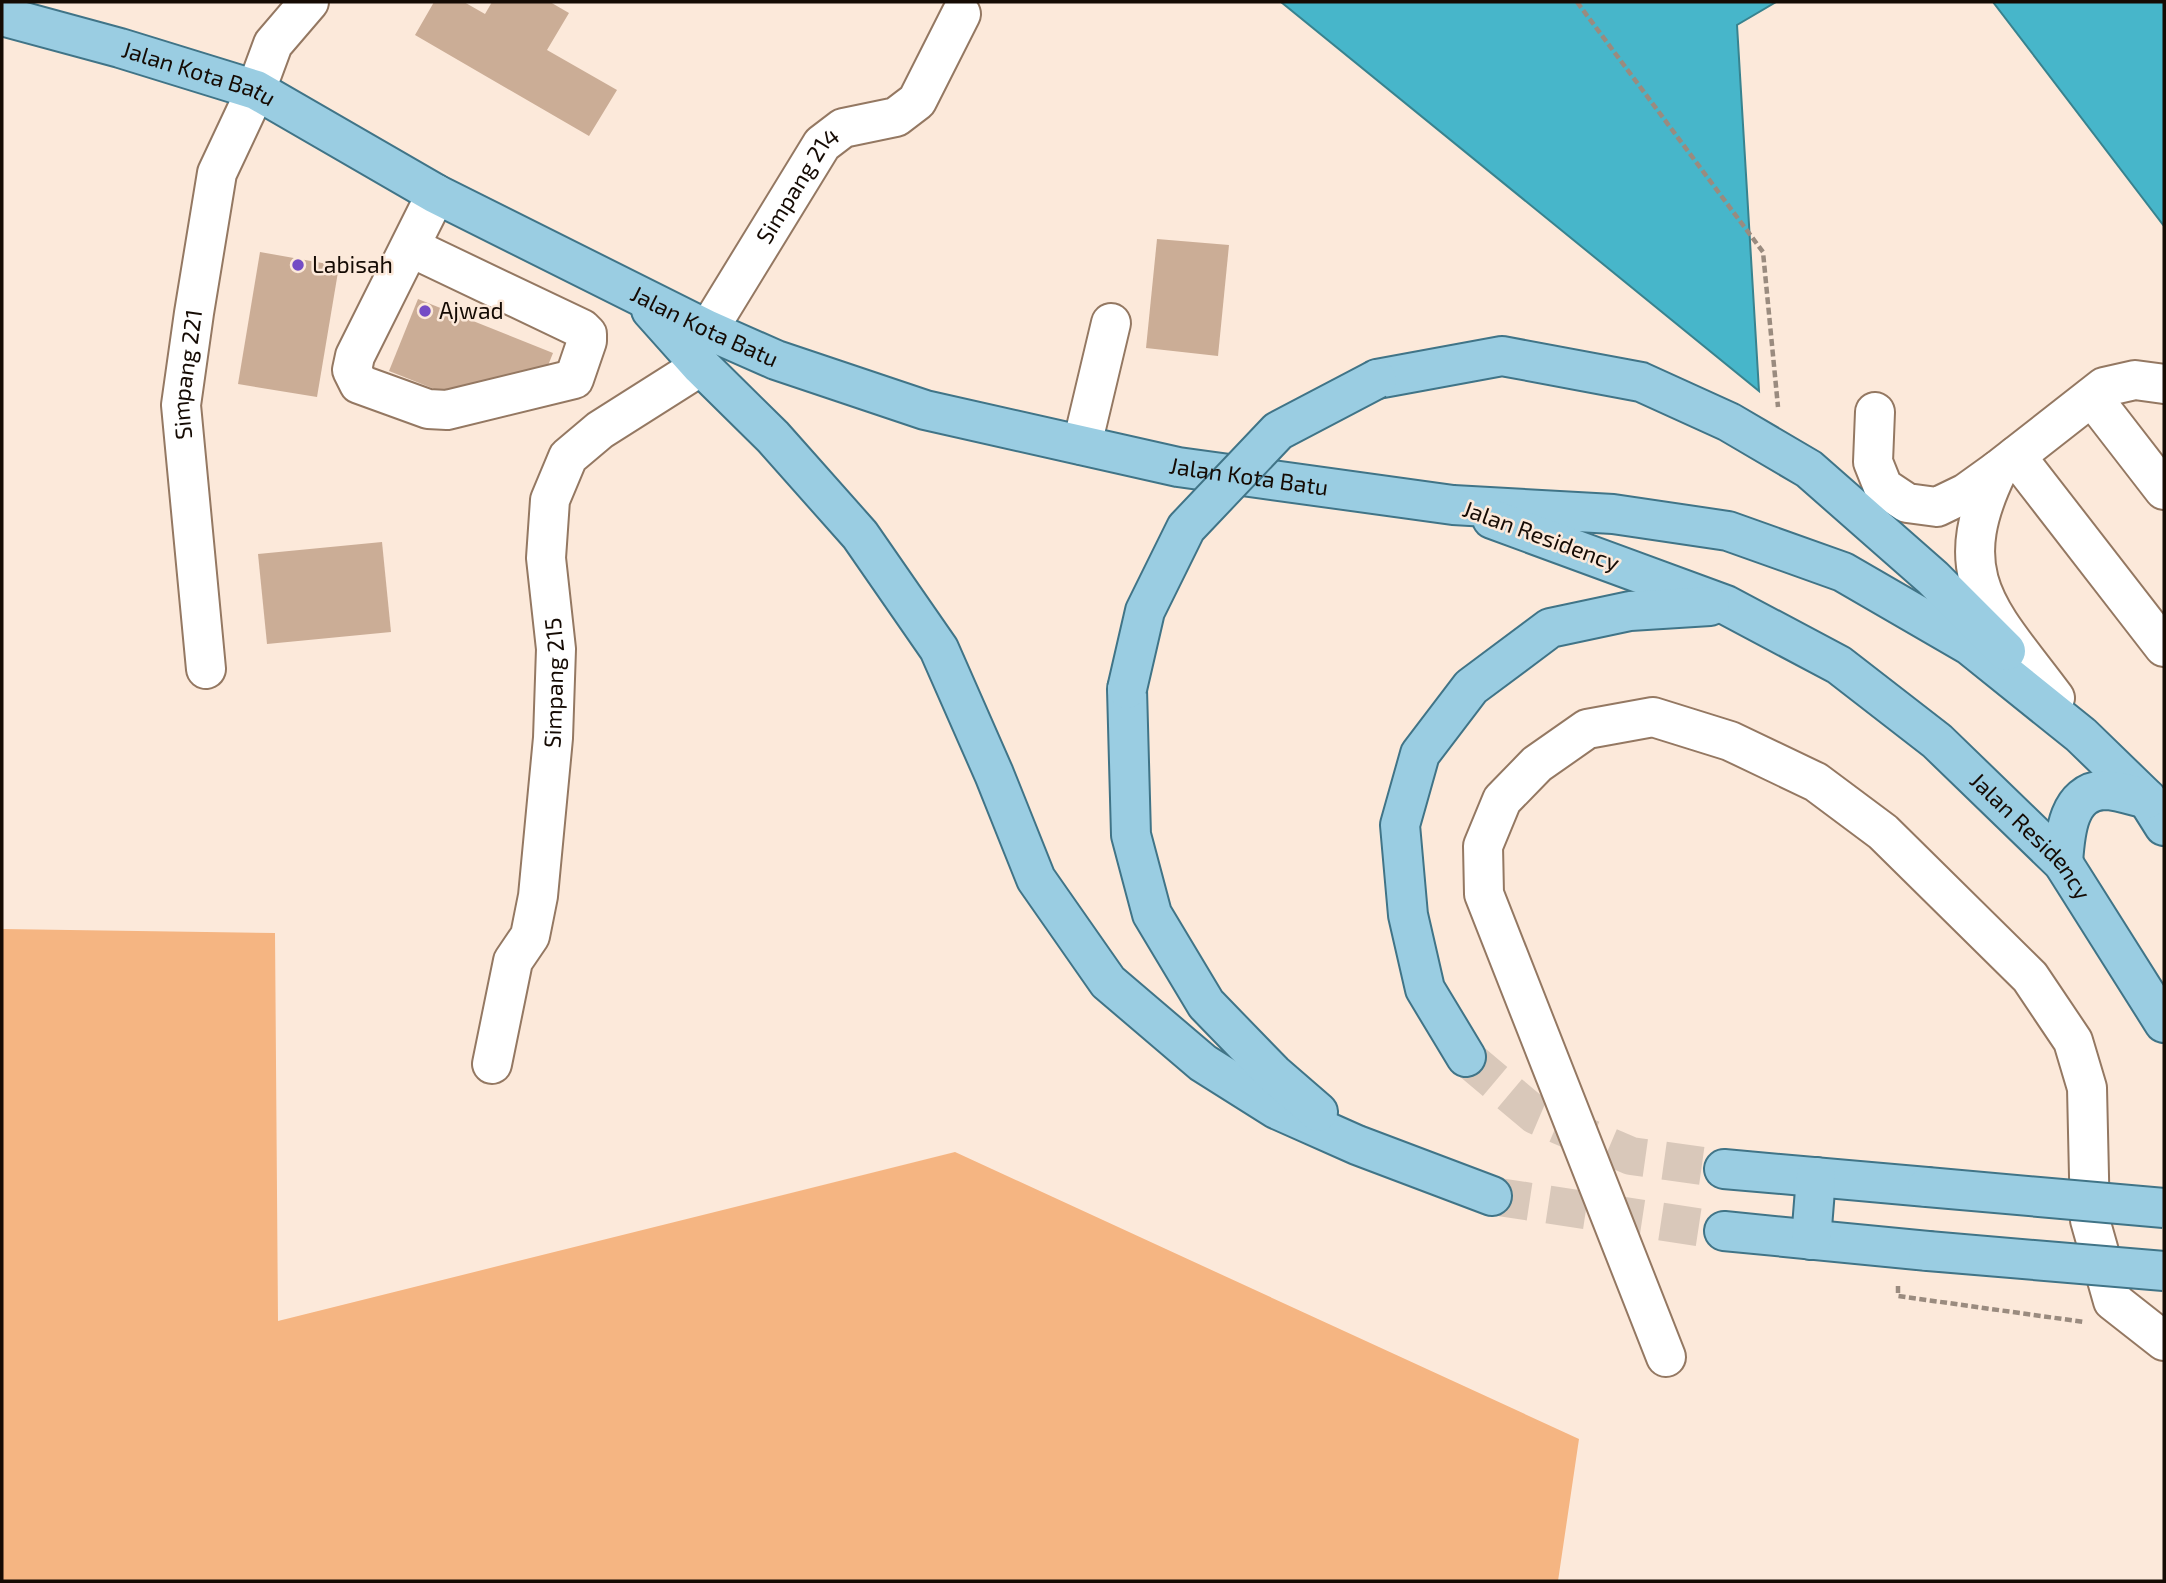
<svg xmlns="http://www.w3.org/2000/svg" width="2166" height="1583" viewBox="0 0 2166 1583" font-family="'Exo 2',sans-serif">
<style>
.green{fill:#f5b582}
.water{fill:#47b6ca;stroke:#38838f;stroke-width:2}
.building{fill:#cbad96}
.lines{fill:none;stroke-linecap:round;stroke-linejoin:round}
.major-tunnel{stroke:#d9c8ba;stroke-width:38;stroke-dasharray:38 19;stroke-linecap:butt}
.minor-casing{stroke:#947862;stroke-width:42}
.major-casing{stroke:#407487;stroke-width:42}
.path{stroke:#9a8b7f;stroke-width:4.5;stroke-dasharray:7 3.5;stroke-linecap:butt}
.minor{stroke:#fff;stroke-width:38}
.major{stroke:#9acde2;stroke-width:38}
.major-bridge-casing{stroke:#407487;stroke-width:42;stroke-linecap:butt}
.major-bridge{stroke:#9acde2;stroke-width:38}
.poi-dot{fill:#744cc5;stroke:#fce9da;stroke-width:2.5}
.labels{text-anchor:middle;stroke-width:5;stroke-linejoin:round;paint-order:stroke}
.street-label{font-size:23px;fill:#150b04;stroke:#fce9da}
.poi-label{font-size:23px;fill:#150b04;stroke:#fce9da;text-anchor:start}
</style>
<rect width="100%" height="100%" fill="#fce9da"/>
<!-- green -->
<polygon class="green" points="2,929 275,933 278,1321 955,1152 1579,1439 1558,1581 2,1581"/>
<!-- water -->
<g class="water">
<polygon points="1281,2 1776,2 1737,25 1759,391"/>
<polygon points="1993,2 2164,2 2164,226"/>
</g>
<!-- building -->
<g class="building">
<polygon points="434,2 464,2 485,14 492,2 550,2 569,13 547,50 617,90 589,136 415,35"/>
<polygon points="1157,239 1229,245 1218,356 1146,348"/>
<polygon points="260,252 339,266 317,397 238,384"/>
<polygon points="418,299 553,353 545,373 452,396 389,371"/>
<polygon points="382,542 391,632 267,644 258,554"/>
</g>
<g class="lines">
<!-- major-tunnel -->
<g class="major-tunnel">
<polyline points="1466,1057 1535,1115 1631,1156 1724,1169"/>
<polyline points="1492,1196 1724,1231"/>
</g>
<defs>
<g id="minor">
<polyline points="410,247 582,329 587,334 587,341 574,379 447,410 428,409 359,384 352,370 355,356 436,194"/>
<path id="s1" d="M708 330 822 144 843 128 896 117 917 101 961 14"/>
<polyline points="2092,397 2164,490"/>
<polyline points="1875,412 1873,462 1883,487 1907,503 1937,507 1966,493 1998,470 2104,387 2135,380 2164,384"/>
<polyline points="1082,445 1111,323"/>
<polyline points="2016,456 2164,647"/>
<path d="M1998 470C1945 578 1992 613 2055 698"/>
<path id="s2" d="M206 669 181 405 194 313 217 173 256 90 273 44 309 2"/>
<path id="s3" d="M492 1064 513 961 530 936 538 896 553 738 556 649 546 558 550 500 568 457 600 430 701 366"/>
<polyline points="1666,1357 1484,894 1483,846 1502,800 1537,764 1587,729 1653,717 1730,741 1816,782 1883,832 2030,977 2073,1041 2087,1088 2090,1220 2113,1301 2164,1341"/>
</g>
<g id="major">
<path id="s4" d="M2 16 120 48 256 90 436 194 708 330 776 360 925 410 1178 467 1453 505 1613 514 1728 531 1843 572 1969 645 2081 735 2147 799 2164 826"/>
<polyline points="651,310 701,366 773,437 860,535 939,649 994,774 1036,879 1108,982 1203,1063 1276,1109 1357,1145 1492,1196"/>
<polyline points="1377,379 1502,356 1641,382 1729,422 1809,469 1933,578 2006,651"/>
<path id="s5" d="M1492 519 1726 605 1839 665 1937 741 2063 863 2164 1023"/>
<polyline points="1127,689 1131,835 1152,914 1206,1004 1273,1073 1318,1112"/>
<path d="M2063 863C2065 835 2067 792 2104 790 2118 790 2134 796 2147 799"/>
<polyline points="1466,1057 1425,989 1408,915 1400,825 1420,754 1471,687 1550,628 1630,611 1710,606"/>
<polyline points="1724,1169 1927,1187"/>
<polyline points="1724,1231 1928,1251"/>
<polyline points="1811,1240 1816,1177"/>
</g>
</defs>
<!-- minor casing -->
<use href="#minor" class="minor-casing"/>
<!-- major casing -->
<use href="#major" class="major-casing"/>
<!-- path -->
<g class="path">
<polyline points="1577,2 1763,252 1778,407"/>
<polyline points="1898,1286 1898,1296 2084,1322"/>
</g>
<!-- minor -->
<use href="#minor" class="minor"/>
<!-- major -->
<use href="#major" class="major"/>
<defs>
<g id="major-bridge">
<polyline points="1127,689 1145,611 1186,528 1278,431 1377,379"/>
<polyline points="1927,1187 2164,1208"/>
<polyline points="1928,1251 2164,1271"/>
</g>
</defs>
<!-- major-bridge casing -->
<use href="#major-bridge" class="major-bridge-casing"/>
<!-- major-bridge -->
<use href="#major-bridge" class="major-bridge"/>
</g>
<!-- markers -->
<g class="poi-dot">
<circle cx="298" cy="265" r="7"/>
<circle cx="425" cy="311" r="7"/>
</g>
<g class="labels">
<!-- street labels -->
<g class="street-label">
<text dy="8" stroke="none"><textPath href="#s4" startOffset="205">Jalan Kota Batu</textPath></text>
<text dy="8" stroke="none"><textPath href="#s1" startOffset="170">Simpang 214</textPath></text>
<text dy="8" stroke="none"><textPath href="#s4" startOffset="772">Jalan Kota Batu</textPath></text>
<text dy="8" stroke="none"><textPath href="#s2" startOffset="296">Simpang 221</textPath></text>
<text dy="8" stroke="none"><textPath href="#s4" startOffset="1339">Jalan Kota Batu</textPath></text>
<text transform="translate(1541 536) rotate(20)" y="8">Jalan Residency</text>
<text dy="8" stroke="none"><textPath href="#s3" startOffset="390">Simpang 215</textPath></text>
<text dy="8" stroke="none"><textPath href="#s5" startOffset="635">Jalan Residency</textPath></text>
</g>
<!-- poi labels -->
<g class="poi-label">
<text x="312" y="273">Labisah</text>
<text x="439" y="319">Ajwad</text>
</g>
</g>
<!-- border -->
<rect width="2166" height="1583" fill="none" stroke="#150b04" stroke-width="7"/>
</svg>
